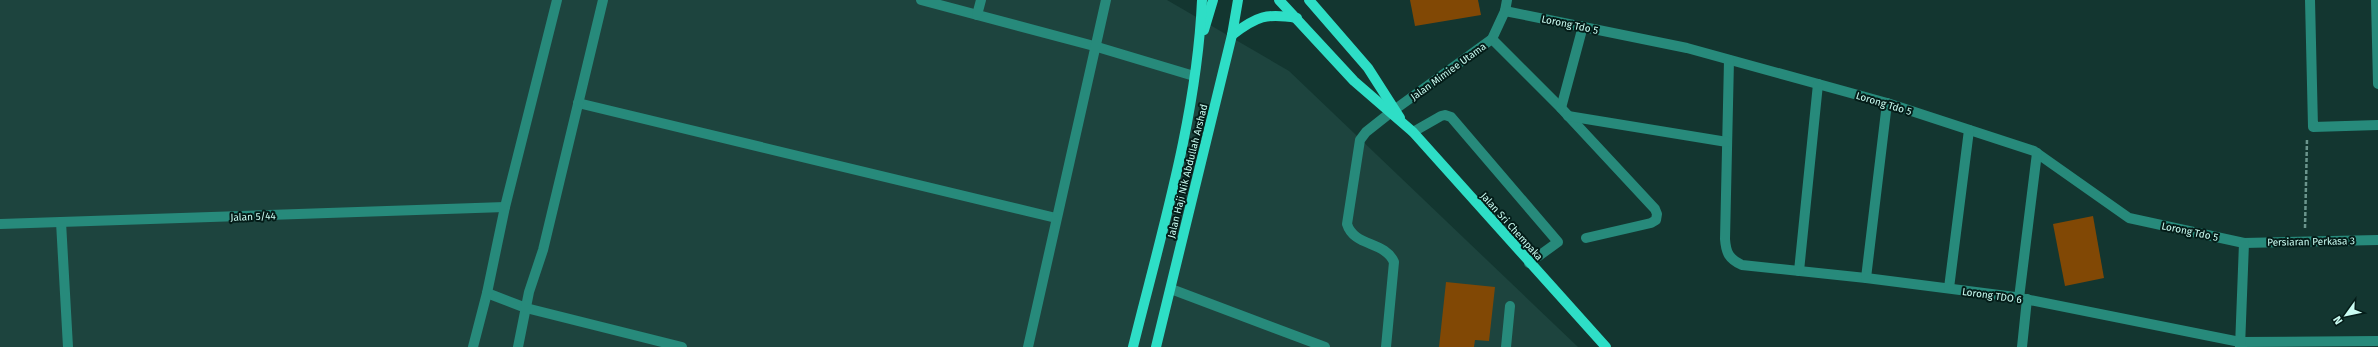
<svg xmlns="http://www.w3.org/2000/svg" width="2378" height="347" viewBox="0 0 2378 347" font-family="'Fira Sans',sans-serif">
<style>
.built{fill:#1d443e}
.building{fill:#814805}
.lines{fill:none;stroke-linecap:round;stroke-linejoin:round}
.path{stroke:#6b958d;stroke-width:2.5;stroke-dasharray:4 2;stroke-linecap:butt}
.minor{stroke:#278a7b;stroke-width:10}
.major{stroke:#2edec6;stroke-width:10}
.labels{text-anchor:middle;stroke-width:4;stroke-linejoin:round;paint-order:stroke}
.street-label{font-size:10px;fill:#cafcf2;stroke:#041c18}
</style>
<rect width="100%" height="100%" fill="#133630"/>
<!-- built -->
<polygon class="built" points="0,0 1167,0 1289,71 1578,347 0,347"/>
<!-- building -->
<g class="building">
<polygon points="1410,0 1478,0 1481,15 1415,26"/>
<polygon points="2093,216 2104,278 2065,286 2053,224"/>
<polygon points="1446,282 1495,287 1489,341 1475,340 1474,347 1439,347"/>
</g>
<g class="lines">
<!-- path -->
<polyline class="path" points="2305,228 2307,139"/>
<!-- minor -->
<g class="minor">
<polyline points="921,0 1094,46 1194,76"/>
<polyline points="2310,0 2313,127 2378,125"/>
<polyline points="2376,0 2378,84"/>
<polyline points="1505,11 1687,48 1887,103 2034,151 2129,218 2244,243 2378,240"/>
<polyline points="977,15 981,0"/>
<polyline points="1492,39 1561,108 1655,209 1657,214 1656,220 1651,223 1586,238"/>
<path d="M1729 60 1725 239C1726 253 1729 259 1742 265L1866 278 2015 297 2240 342 2378 341"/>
<polyline points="578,103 1056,218"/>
<polyline points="1561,108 1583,26"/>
<polyline points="1568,116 1727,142"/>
<polyline points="1413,132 1441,116 1445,115 1451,117 1558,242 1529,263"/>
<polyline points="61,222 68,347"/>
<polyline points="0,224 505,207"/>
<polyline points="1799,271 1818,84"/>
<polyline points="1866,278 1887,103"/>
<polyline points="1949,288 1969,130"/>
<polyline points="1171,289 1325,347"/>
<polyline points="487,293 526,308 682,347"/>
<polyline points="2019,298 2037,153"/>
<polyline points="473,347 487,293 505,207 557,0"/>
<polyline points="518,347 529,292 543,250 603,0"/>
<polyline points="1028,347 1106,0"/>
<path d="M1386 347 1394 262C1385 241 1354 247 1347 224L1360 140 1366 132 1390 113 1492 39 1505 11 1507 0"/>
<polyline points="1506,347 1510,306"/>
<polyline points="2022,347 2027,299"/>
<polyline points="2240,347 2244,243"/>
</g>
<!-- major -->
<g class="major">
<polyline points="1279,0 1354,81 1413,132 1606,347"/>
<polyline points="1309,0 1368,68 1400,118"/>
<polyline points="1204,30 1213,0"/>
<path d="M1232 35C1257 16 1266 13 1297 18"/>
<path d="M1133 347C1161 234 1197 117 1202 0"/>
<polyline points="1156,347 1232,35 1238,0"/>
</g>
</g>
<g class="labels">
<!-- street labels -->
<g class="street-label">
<text transform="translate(1570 24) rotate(12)" y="4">Lorong Tdo 5</text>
<text transform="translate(1448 71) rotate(-36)" y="4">Jalan Mimiee Utama</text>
<text transform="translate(1884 103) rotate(17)" y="4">Lorong Tdo 5</text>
<text transform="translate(1187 171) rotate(-76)" y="4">Jalan Haji Nik Abdullah Arshad</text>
<text transform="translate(253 216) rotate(-2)" y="4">Jalan 5/44</text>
<text transform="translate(1512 226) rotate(48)" y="4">Jalan Sri Chempaka</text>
<text transform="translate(2190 231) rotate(12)" y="4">Lorong Tdo 5</text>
<text transform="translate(2311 241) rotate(-1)" y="4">Persiaran Perkasa 3</text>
<text transform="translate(1992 295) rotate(8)" y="4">Lorong TDO 6</text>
</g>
</g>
<!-- north arrow -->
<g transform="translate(2346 315) rotate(237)" stroke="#041c18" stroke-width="3" paint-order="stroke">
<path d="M0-3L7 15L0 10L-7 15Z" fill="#cafcf2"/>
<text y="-6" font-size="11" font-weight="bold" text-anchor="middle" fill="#cafcf2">N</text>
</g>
</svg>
